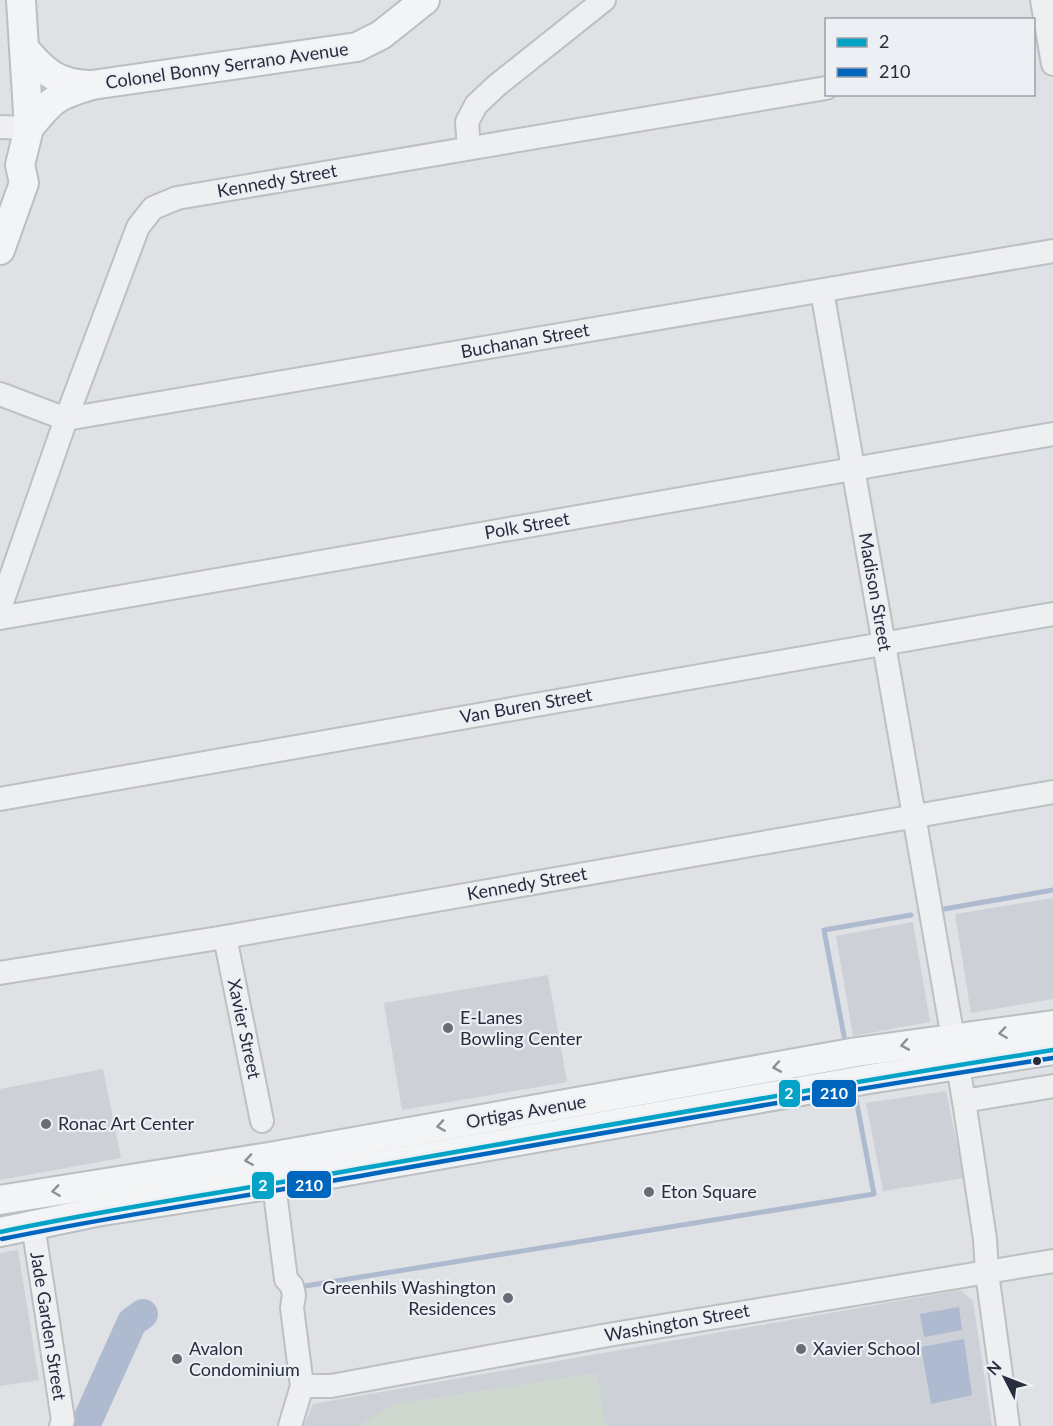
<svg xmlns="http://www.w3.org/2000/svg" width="1053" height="1426" viewBox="0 0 1053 1426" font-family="Lato,sans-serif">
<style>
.built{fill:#cdd0d7}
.green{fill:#ced8cf}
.water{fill:#adbacf}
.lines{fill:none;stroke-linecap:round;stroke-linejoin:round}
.stream{stroke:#adbacf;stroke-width:5}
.river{stroke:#adbacf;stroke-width:30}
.minor-casing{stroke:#bdbfc2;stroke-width:26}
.major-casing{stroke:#bbbec2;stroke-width:32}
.minor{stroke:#eeeff1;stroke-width:22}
.major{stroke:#f3f4f5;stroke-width:28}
.bus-1-casing{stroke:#eceff4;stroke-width:9}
.bus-2-casing{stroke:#eceff4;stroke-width:9}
.bus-1{stroke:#02a3c7;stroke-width:4.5}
.bus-2{stroke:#0065bd;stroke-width:4.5}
.oneway{stroke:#8d9099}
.poi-dot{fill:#676c77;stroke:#eceff4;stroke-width:2}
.bus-dot{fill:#272d3d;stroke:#eceff4;stroke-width:2}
.labels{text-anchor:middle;stroke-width:4.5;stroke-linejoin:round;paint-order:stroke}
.street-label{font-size:18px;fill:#272d3d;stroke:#eceff4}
.poi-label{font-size:18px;fill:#272d3d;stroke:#eceff4;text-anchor:start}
.line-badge{stroke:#eceff4;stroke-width:2}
.badge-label{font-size:16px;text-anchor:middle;font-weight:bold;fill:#fff}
</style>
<rect width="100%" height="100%" fill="#dfe1e4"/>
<!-- built -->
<g class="built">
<polygon points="1053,898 1053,999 971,1013 955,914"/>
<polygon points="913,922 930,1022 853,1036 836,936"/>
<polygon points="548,975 567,1082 402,1110 384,1003"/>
<polygon points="103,1069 121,1158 0,1180 0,1089"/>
<polygon points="946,1091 964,1178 883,1191 866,1103"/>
<polygon points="18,1250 39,1380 0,1386 0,1253"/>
<polygon points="960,1290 973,1301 992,1426 304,1426 313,1404"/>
</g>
<!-- green -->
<polygon class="green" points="597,1373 605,1426 358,1426 395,1404"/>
<!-- water -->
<g class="water">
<polygon points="959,1307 962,1330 924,1337 920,1314"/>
<polygon points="964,1339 972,1395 931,1404 921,1347"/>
</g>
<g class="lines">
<!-- stream -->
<g class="stream">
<polyline points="944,909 1053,890"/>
<polyline points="844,1036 824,930 911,915"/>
<polyline points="299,1287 874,1194 856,1099"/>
</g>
<!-- river -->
<polyline class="river" points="85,1426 132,1322 143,1314"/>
<defs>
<g id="minor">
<polyline points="1042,0 1053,64"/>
<polyline points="0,127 29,128"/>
<polyline points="469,148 467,122 476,105 496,86 604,0"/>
<polyline points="822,291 964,1101 985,1239 987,1273 1008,1426"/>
<polyline points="0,394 66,419 1053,251"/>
<polyline points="0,608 66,419 138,227 153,208 177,198 826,88"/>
<polyline points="0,618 1053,434"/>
<polyline points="0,799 1053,614"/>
<polyline points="225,937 262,1121"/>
<polyline points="0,973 225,937 1053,792"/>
<polyline points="964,1101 1053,1086"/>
<polyline points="274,1184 286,1279 292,1286 294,1295 292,1308 302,1386 290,1426"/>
<polyline points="33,1225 63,1420 61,1426"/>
<polyline points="302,1386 331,1386 608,1335 1053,1261"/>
</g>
<g id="major">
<path d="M24 48C43 71 57 84 89 85"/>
<path d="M29 128C52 99 57 95 92 85L357 47 381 35 425 0"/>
<polyline points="0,250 24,183 20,165 29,128 21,0"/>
<polyline points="0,1200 269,1157 857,1052 1053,1025"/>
<polyline points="0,1232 96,1212 274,1184 869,1079 1053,1050"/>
</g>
</defs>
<!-- minor casing -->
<use href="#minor" class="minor-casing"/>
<!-- major casing -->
<use href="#major" class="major-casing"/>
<!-- minor -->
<use href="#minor" class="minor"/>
<!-- major -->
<use href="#major" class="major"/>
<defs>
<path id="bus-1" d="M0 1232C123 1206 247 1189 370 1167 598 1127 825 1086 1053 1050"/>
<path id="bus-2" d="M2 1239C124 1214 248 1196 371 1174 598 1134 825 1093 1053 1058"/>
</defs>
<!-- bus-1 casing -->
<use href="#bus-1" class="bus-1-casing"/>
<!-- bus-2 casing -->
<use href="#bus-2" class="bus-2-casing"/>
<!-- bus-1 -->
<use href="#bus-1" class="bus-1"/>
<!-- bus-2 -->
<use href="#bus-2" class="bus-2"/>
</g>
<!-- one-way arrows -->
<defs><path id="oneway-chevron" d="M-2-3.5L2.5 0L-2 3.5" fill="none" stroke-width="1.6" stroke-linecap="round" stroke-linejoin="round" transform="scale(1.5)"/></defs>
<g class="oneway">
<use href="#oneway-chevron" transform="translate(1003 1033) rotate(172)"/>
<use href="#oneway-chevron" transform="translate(905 1045) rotate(170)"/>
<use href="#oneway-chevron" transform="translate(777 1067) rotate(170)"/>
<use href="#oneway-chevron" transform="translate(441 1126) rotate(171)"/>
<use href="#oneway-chevron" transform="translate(249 1160) rotate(171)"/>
<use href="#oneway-chevron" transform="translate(56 1191) rotate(172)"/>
</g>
<!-- markers -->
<g class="poi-dot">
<circle cx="448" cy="1028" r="6"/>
<circle cx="46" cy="1124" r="6"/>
<circle cx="649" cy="1192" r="6"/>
<circle cx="508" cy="1298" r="6"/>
<circle cx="801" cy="1349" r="6"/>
<circle cx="177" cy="1359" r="6"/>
</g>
<circle class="bus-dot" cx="1037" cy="1061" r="5"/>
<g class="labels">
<!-- street labels -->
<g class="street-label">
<text transform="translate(227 66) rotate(-8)" y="6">Colonel Bonny Serrano Avenue</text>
<text transform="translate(277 181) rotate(-10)" y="6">Kennedy Street</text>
<text transform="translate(525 341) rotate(-10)" y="6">Buchanan Street</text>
<text transform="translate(527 526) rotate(-10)" y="6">Polk Street</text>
<text transform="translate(875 592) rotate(80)" y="6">Madison Street</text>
<text transform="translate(526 706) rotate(-10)" y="6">Van Buren Street</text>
<text transform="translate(527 884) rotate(-10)" y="6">Kennedy Street</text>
<text transform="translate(244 1029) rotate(78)" y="6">Xavier Street</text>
<text transform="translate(526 1112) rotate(-10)" y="6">Ortigas Avenue</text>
<text transform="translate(677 1323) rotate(-10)" y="6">Washington Street</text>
<text transform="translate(48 1326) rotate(81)" y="6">Jade Garden Street</text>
</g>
<!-- poi labels -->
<g class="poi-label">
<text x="460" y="1024">E-Lanes<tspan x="460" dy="21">Bowling Center</tspan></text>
<text x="58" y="1130">Ronac Art Center</text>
<text x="661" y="1198">Eton Square</text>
<text x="496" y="1294" text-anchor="end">Greenhils Washington<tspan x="496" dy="21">Residences</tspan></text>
<text x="189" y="1355">Avalon<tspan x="189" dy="21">Condominium</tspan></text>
<text x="813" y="1355">Xavier School</text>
</g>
</g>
<g class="line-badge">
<rect x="811" y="1079" width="46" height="29" rx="6" fill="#0065bd"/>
<rect x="778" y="1079" width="23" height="29" rx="6" fill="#02a3c7"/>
<rect x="286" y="1170" width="46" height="29" rx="6" fill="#0065bd"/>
<rect x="251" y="1171" width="24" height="29" rx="6" fill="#02a3c7"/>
</g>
<g class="badge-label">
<text x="834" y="1099">210</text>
<text x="789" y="1099">2</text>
<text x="309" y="1191">210</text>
<text x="263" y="1191">2</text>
</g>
<!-- legend -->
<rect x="825" y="18" width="210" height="78" fill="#eceff4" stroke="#9da1ab" stroke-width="1.5"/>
<rect x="837" y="38" width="30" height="9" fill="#02a3c7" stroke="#9da1ab" stroke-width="1.5"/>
<text x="879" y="48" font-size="18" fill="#272d3d">2</text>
<rect x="837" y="68" width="30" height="9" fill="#0065bd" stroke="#9da1ab" stroke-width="1.5"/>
<text x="879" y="78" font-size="18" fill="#272d3d">210</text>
<!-- north arrow -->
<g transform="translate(1005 1378) rotate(312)" stroke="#eceff4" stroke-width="4.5" paint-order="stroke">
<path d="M0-4.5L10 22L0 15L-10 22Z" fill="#272d3d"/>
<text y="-9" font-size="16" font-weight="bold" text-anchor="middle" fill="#272d3d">N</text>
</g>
</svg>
